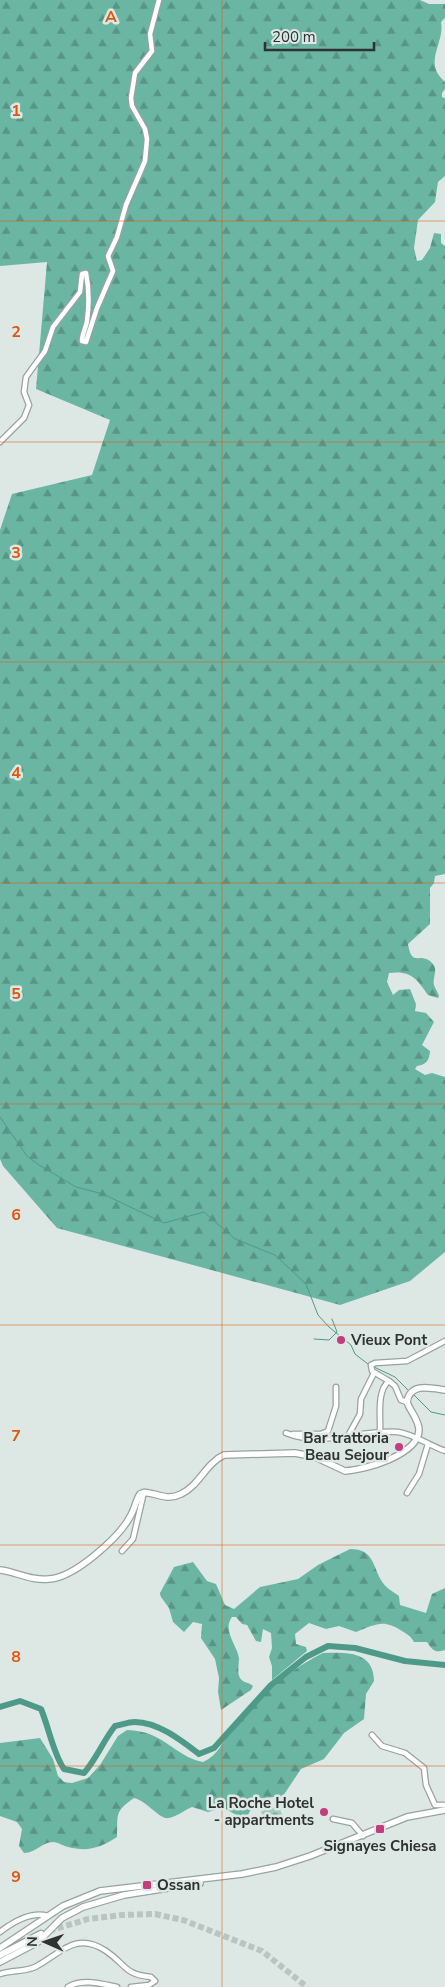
<svg xmlns="http://www.w3.org/2000/svg" width="445" height="1987" viewBox="0 0 445 1987" font-family="'Nunito Sans',sans-serif">
<style>
.forest{fill:url(#forest-firs)}
.cemetery{fill:url(#cemetery-stones)}
.lines{fill:none;stroke-linecap:round;stroke-linejoin:round}
.stream{stroke:#4e9a88;stroke-width:1}
.river{stroke:#4e9a88;stroke-width:6}
.highway-tunnel{stroke:#bac4c1;stroke-width:6;stroke-dasharray:6 3;stroke-linecap:butt}
.minor-casing{stroke:#98a3a0;stroke-width:7}
.major-casing{stroke:#98a3a0;stroke-width:8}
.highway-casing{stroke:#98a3a0;stroke-width:9}
.minor{stroke:#fff;stroke-width:4.5}
.major{stroke:#fff;stroke-width:5.5}
.highway{stroke:#fff;stroke-width:6}
.grid{fill:none;stroke:#df570e;stroke-width:1;stroke-opacity:0.55}
.poi-dot{fill:#c33c7b;stroke:#dde8e5;stroke-width:2}
.labels{text-anchor:middle;stroke-width:5;stroke-linejoin:round;paint-order:stroke}
.poi-label{font-size:15px;font-weight:bold;fill:#2e3231;stroke:#dde8e5;text-anchor:start}
.grid-label{font-size:16px;text-anchor:middle;font-weight:bold;fill:#df570e;stroke:#dde8e5;stroke-width:5;stroke-linejoin:round;paint-order:stroke}
</style>
<defs>
<pattern id="forest-firs" width="22" height="20" patternUnits="userSpaceOnUse" patternTransform="scale(1.25)"><rect width="22" height="20" fill="#6ab6a3"/><path d="M5 1l3.5 6h-7zM16 11l3.5 6h-7z" fill="#589585"/></pattern>
<pattern id="cemetery-stones" width="16" height="16" patternUnits="userSpaceOnUse" patternTransform="scale(1.25)"><rect width="16" height="16" fill="#a0ccbf"/><path d="M2 7V4a2 2 0 0 1 4 0v3zM10 15v-3a2 2 0 0 1 4 0v3z" fill="#83a69c"/></pattern>
</defs>
<rect width="100%" height="100%" fill="#dde8e5"/>
<!-- forest -->
<g class="forest">
<path d="M0 0H420L429 4H445V18L441 22C445 44 422 62 445 82V89L442 93V97L445 98V176L438 182 435 202 418 220 414 248 417 261 422 260 430 248 434 233 441 234V243L445 246V874L435 876 434 883 430 888V924L408 944C412 969 421 951 432 963 439 970 432 977 434 985 435 989 438 992 439 996L438 998 428 995C417 979 411 970 389 973L387 982 393 995 399 990 410 989 416 1004 415 1011 426 1013 434 1022 422 1045 430 1051C429 1061 427 1064 417 1066L415 1069 425 1075 432 1073 445 1077V1252L410 1281 340 1305 57 1228 3 1166 0 1159V530L12 494 92 475 110 420 36 389 47 262 0 266Z"/>
<path d="M350 1549C375 1549 372 1567 383 1583 387 1589 394 1592 399 1596L400 1605 426 1613 432 1594 445 1588V1650C435 1653 433 1651 427 1642H414C410 1635 408 1635 402 1631 383 1619 377 1624 356 1632L339 1626 326 1629 309 1623 295 1634 296 1644 306 1647 307 1651 272 1680V1666L269 1657 272 1648 271 1633 263 1629 261 1642 256 1641 247 1625 242 1624 236 1617H232C222 1630 237 1645 239 1658 239 1664 237 1673 240 1678 243 1683 249 1682 253 1686L251 1690 221 1710 218 1692 219 1678 215 1659 201 1638 202 1624 193 1622 184 1632 173 1622 169 1608 161 1597 160 1593 174 1567 193 1562 207 1581 216 1584 225 1605 234 1609 260 1587 298 1579 318 1565Z"/>
<path d="M323 1653C346 1652 374 1651 374 1681L366 1694 364 1719 344 1733 324 1759 301 1769 283 1796 257 1799 245 1820 224 1808 208 1812 192 1807C185 1810 176 1817 169 1818 159 1820 148 1801 134 1798 114 1812 118 1814 117 1837 100 1848 88 1852 68 1847 63 1846 58 1842 53 1842 42 1842 36 1853 24 1853L19 1846 22 1829 17 1822 0 1816V1743L40 1738 53 1759 58 1776 64 1782 72 1783 88 1778 100 1765 118 1736 127 1730C165 1731 173 1756 203 1762 218 1755 222 1743 231 1731 252 1701 290 1669 323 1653Z"/>
</g>
<!-- cemetery -->
<polygon class="cemetery" points="279,1806 284,1821 266,1827 261,1811"/>
<g class="lines">
<!-- stream -->
<g class="stream">
<polyline points="0,1117 27,1156 39,1165 76,1187 103,1194 164,1223 204,1212 235,1239 275,1255 306,1284 318,1315 329,1327 351,1345 355,1354 368,1364"/>
<polyline points="314,1339 329,1340 337,1332 332,1319"/>
<polyline points="374,1367 395,1377 409,1391"/>
<polyline points="413,1394 431,1412 445,1415"/>
</g>
<!-- river -->
<path class="river" d="M0 1707 20 1701 41 1709C49 1728 53 1753 64 1769L84 1773C97 1758 103 1741 115 1726 121 1725 128 1722 135 1722 158 1722 182 1741 199 1754L214 1748 271 1685 306 1657 328 1646 355 1648 405 1661 445 1665"/>
<!-- highway-tunnel -->
<polyline class="highway-tunnel" points="49,1931 88,1919 122,1915 155,1914 183,1920 262,1951 307,1987"/>
<defs>
<g id="minor">
<path d="M0 442 24 418 29 405 24 392 26 377 45 351 53 327 80 292 82 274 86 273C89 288 89 306 87 321 86 328 82 334 82 341L86 342 97 308 113 271 108 256 117 237 126 205 145 161 147 139 145 129 132 106 131 98 135 73 152 51 150 34 159 0"/>
<polyline points="389,1381 372,1371 371,1365 375,1363 407,1361 445,1341"/>
<path d="M380 1432C381 1418 376 1391 389 1381L395 1386 401 1400 407 1402"/>
<path d="M286 1433C323 1448 359 1429 398 1432 413 1434 431 1446 445 1451"/>
<polyline points="293,1434 321,1434 328,1431 336,1406 336,1387"/>
<polyline points="349,1434 360,1414 361,1399 374,1373"/>
<polyline points="407,1493 419,1474 428,1444"/>
<polyline points="122,1551 133,1539 144,1492"/>
<polyline points="372,1735 382,1746 405,1753 424,1768 426,1785 435,1805 445,1805"/>
<polyline points="333,1819 352,1823 363,1836"/>
<path d="M0 1932C13 1922 31 1911 48 1916"/>
<path d="M0 1974C12 1970 27 1972 37 1966 61 1953 76 1931 106 1951 127 1965 123 1974 151 1977L155 1981 149 1985 131 1987"/>
<path d="M68 1987C82 1978 102 1984 117 1987"/>
</g>
<g id="major">
<path d="M0 1570C17 1572 31 1581 49 1579 74 1578 120 1537 131 1515 135 1508 136 1500 140 1494 151 1488 163 1503 181 1494 199 1486 206 1463 224 1455L295 1453 315 1457 345 1471C365 1470 418 1455 419 1430 419 1420 410 1411 407 1402 410 1382 431 1388 445 1390"/>
<polyline points="0,1948 63,1906 100,1891 242,1874 276,1867 310,1856 407,1817 445,1810"/>
<polyline points="0,1962 38,1942 62,1918 83,1907 124,1895 200,1883"/>
</g>
<polyline id="highway" points="0,1955 41,1934"/>
</defs>
<!-- minor casing -->
<use href="#minor" class="minor-casing"/>
<!-- major casing -->
<use href="#major" class="major-casing"/>
<!-- highway casing -->
<use href="#highway" class="highway-casing"/>
<!-- minor -->
<use href="#minor" class="minor"/>
<!-- major -->
<use href="#major" class="major"/>
<!-- highway -->
<use href="#highway" class="highway"/>
</g>
<!-- grid -->
<path class="grid" d="M222 0V1987M0 221H445M0 442H445M0 662H445M0 883H445M0 1104H445M0 1325H445M0 1545H445M0 1766H445"/>
<!-- markers -->
<g class="poi-dot">
<circle cx="341" cy="1340" r="5"/>
<circle cx="399" cy="1447" r="5"/>
<circle cx="324" cy="1812" r="5"/>
<rect x="375" y="1824" width="10" height="10" rx="2.5"/>
<rect x="142" y="1880" width="10" height="10" rx="2.5"/>
</g>
<g class="labels">
<!-- poi labels -->
<g class="poi-label">
<text x="351" y="1345">Vieux Pont</text>
<text x="389" y="1443" text-anchor="end">Bar trattoria<tspan x="389" dy="17">Beau Sejour</tspan></text>
<text x="314" y="1808" text-anchor="end">La Roche Hotel<tspan x="314" dy="17">- appartments</tspan></text>
<text x="380" y="1851" text-anchor="middle">Signayes Chiesa</text>
<text x="157" y="1890">Ossan</text>
</g>
</g>
<g class="grid-label">
<text x="111" y="22">A</text>
<text x="16" y="116">1</text>
<text x="16" y="337">2</text>
<text x="16" y="558">3</text>
<text x="16" y="778">4</text>
<text x="16" y="999">5</text>
<text x="16" y="1220">6</text>
<text x="16" y="1441">7</text>
<text x="16" y="1662">8</text>
<text x="16" y="1882">9</text>
</g>
<!-- north arrow -->
<g transform="translate(45 1942) rotate(272)" stroke="#dde8e5" stroke-width="4" paint-order="stroke">
<path d="M0-4L9 19L0 12L-9 19Z" fill="#2e3231"/>
<text y="-8" font-size="14" font-weight="bold" text-anchor="middle" fill="#2e3231">N</text>
</g>
<!-- scale -->
<path d="M265 42v8h109v-8" fill="none" stroke="#2e3231" stroke-width="2.5"/>
<text x="272" y="42" font-size="15" fill="#2e3231" stroke="#dde8e5" stroke-width="4" paint-order="stroke">200 m</text>
</svg>
